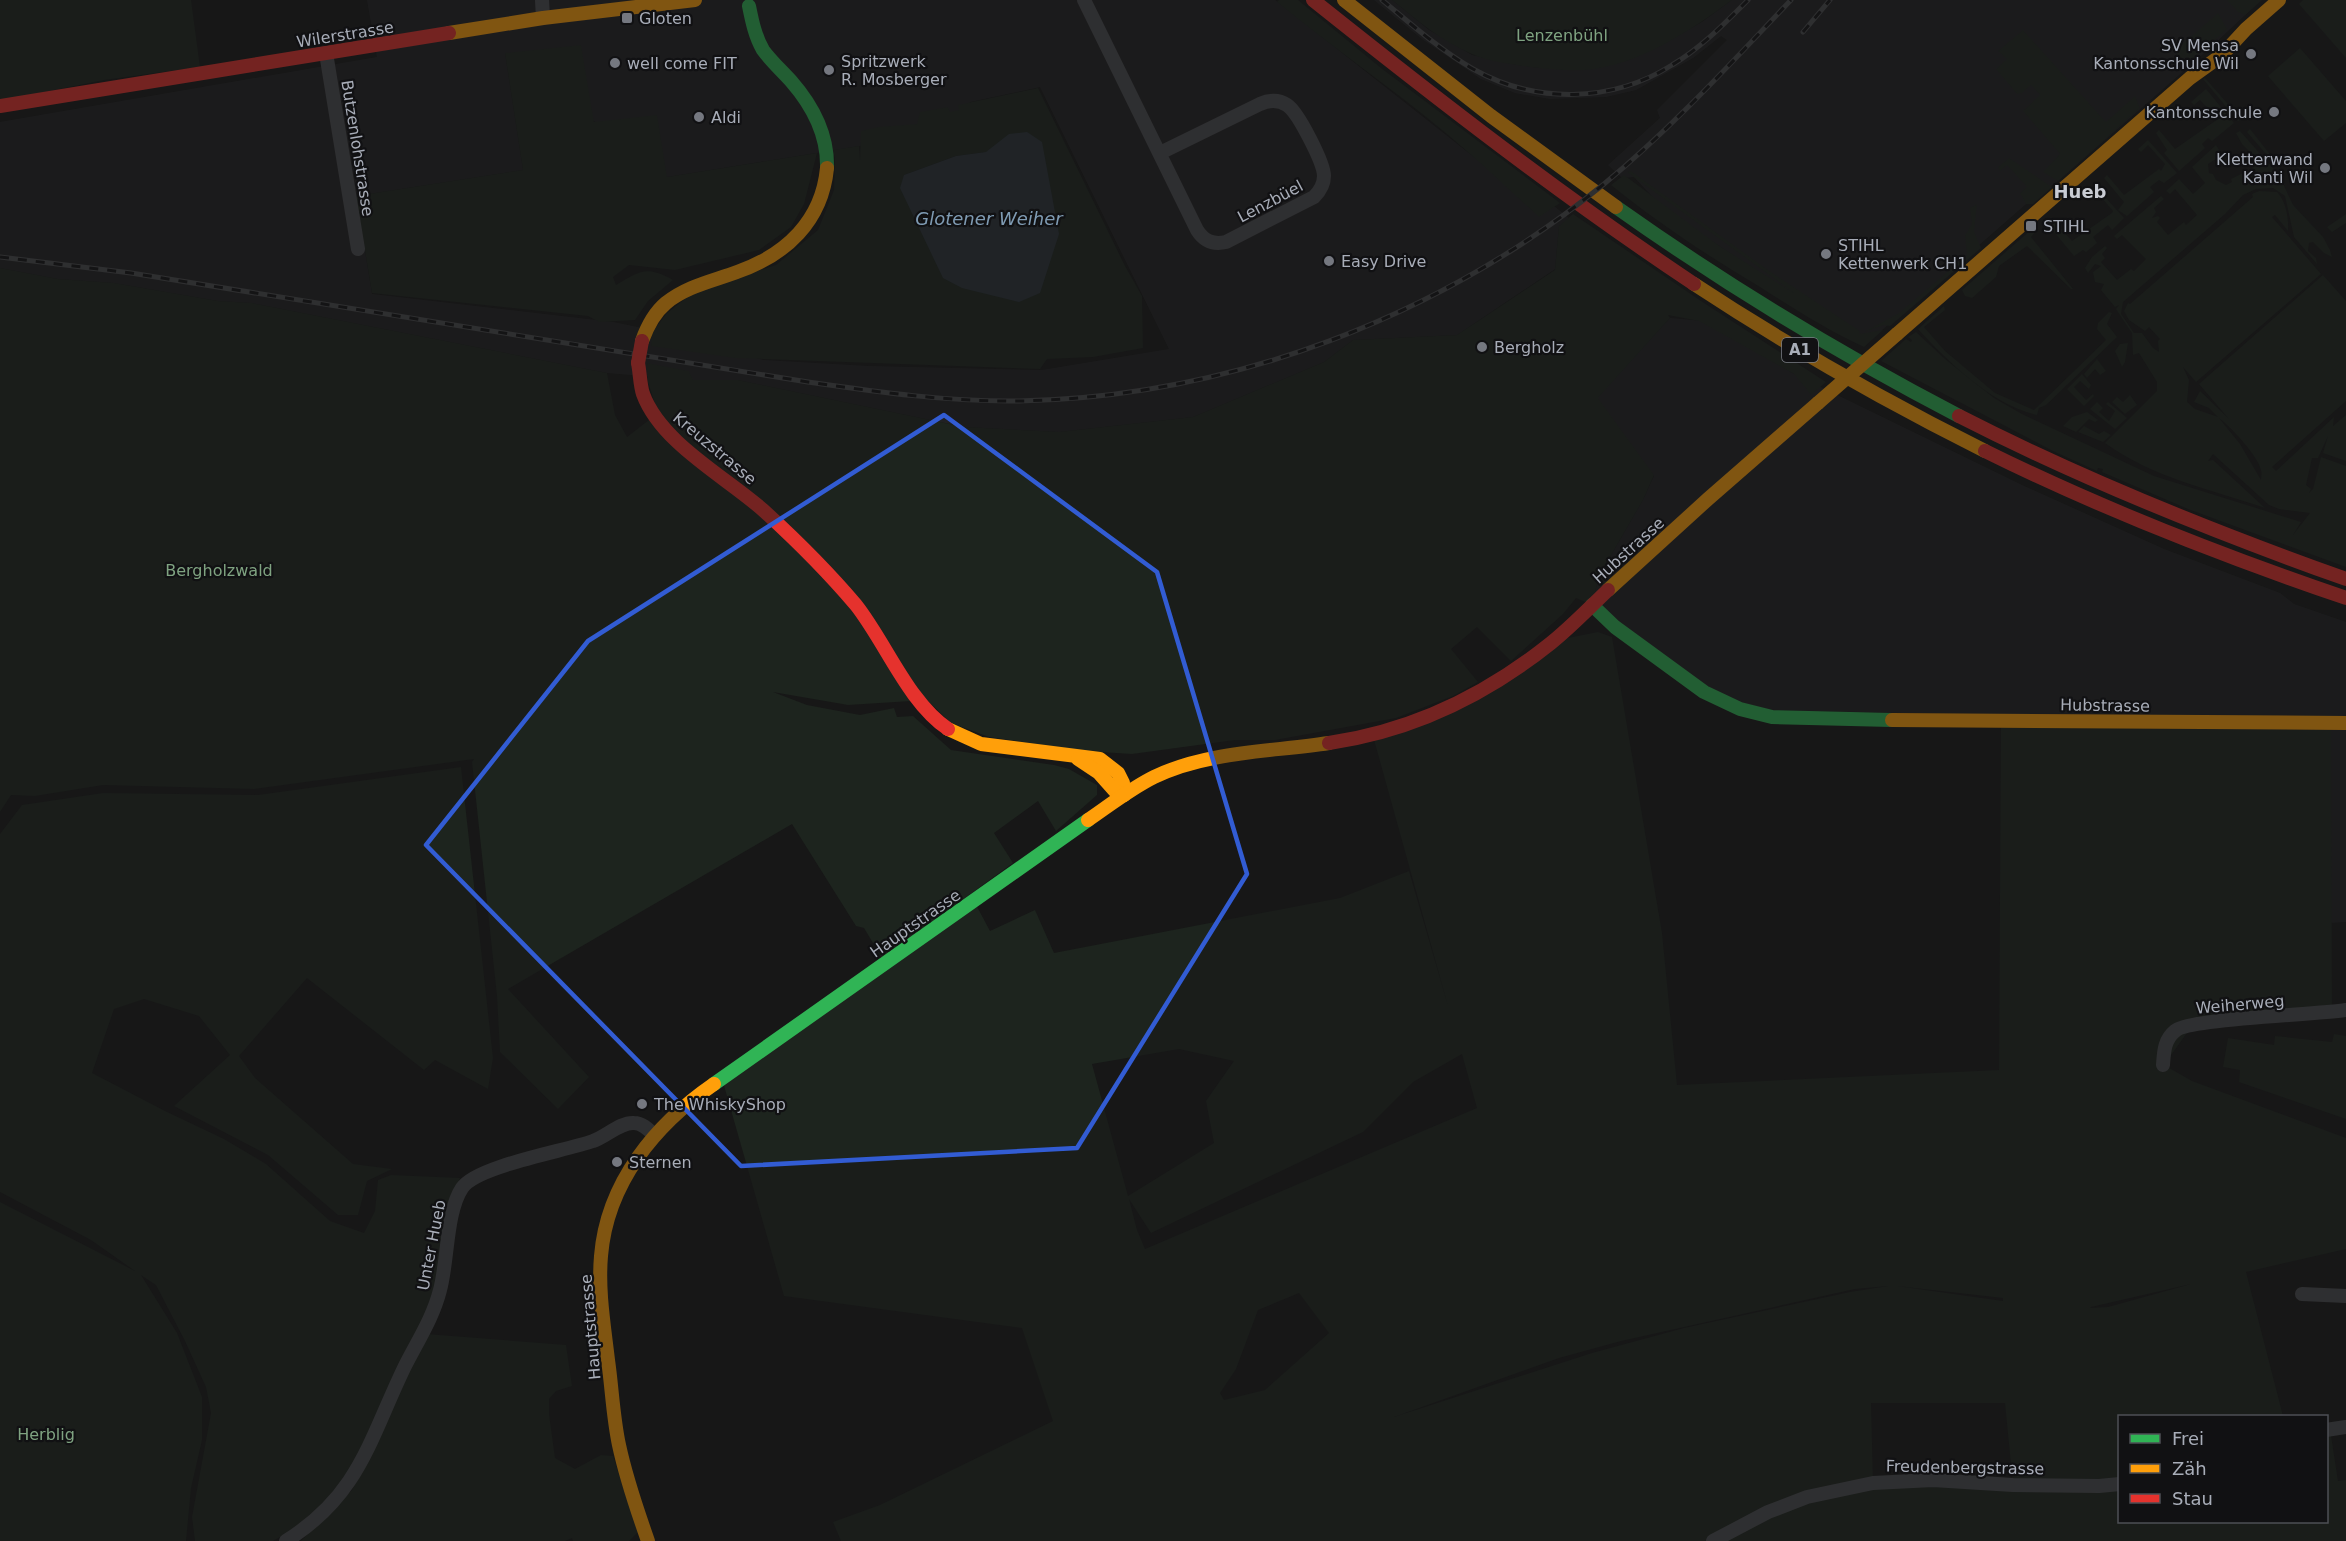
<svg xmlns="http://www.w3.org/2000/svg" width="2346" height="1541" viewBox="0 0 2346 1541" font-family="'DejaVu Sans',sans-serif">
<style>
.built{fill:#212123;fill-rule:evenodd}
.green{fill:#1d241e;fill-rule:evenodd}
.water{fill:#2a3239}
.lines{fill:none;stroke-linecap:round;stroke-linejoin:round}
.street{stroke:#4b4c50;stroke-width:14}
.fast{stroke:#30b455;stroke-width:14}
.slow{stroke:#ff9f0a;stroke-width:14}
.jam{stroke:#e5322d;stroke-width:14}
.rail-casing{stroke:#4b4c4f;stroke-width:5}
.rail{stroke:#111113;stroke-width:3;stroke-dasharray:9;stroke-linecap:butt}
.slow-bridge{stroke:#ff9f0a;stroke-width:14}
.jam-bridge{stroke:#e5322d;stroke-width:14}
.marked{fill:none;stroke:#325cd3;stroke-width:4.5;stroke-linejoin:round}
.poi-dot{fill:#757880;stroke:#111113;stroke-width:2}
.labels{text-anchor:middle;stroke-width:4.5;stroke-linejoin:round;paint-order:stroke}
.shield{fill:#111113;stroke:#7b7e86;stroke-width:1.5}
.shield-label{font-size:15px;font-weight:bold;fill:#a8adb8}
.poi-label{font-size:16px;fill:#a8adb8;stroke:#111113;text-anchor:start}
.street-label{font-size:16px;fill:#a8adb8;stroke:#111113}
.park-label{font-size:16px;fill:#7fa381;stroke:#111113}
.neighbourhood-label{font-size:18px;font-weight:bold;fill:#c9ccd4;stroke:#111113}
.water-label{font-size:18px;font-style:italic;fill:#7f9bb3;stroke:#111113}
</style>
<rect width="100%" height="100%" fill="#171717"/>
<!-- built -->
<g class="built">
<path d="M367 0H1275L1527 199 1554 206 1570 219 1559 226 1555 269 1457 335 1353 340 1324 362 1193 417 1059 432 964 427 738 380H693L607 373 252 303 218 301 114 283 58 279 0 268V122L377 57ZM505 53 667 177 859 146 957 126 970 102 1040 87 1169 349 1042 370 868 366 763 360 677 335 613 322 372 294 356 196 523 170Z"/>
<polygon points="1374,0 1392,0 1429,30 1472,55 1512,64 1540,68 1626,61 1660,46 1702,22 1732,0 2261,0 2211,47 2058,181 2026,204 1866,344 1664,209 1634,177 1622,178 1608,165 1660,118 1657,110 1727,40 1721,36 1693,58 1636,90 1606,97 1550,99 1515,93 1481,79 1422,39"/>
<polygon points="1670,318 1704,321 1794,374 2022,485 2164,549 2280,593 2294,604 2346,622 2346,922 2329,923 2330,723 1740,709 1592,605 1599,576 1643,500 1654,476 1597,398"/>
</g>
<!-- green -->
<g class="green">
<polygon points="0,0 191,0 200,67 104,80 0,101"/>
<path d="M1279 0H1298L1381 68 1560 203 1539 217C1508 189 1479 161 1447 134 1392 88 1332 47 1277 2Z"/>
<path d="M1392 0H1732C1690 31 1638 66 1585 70 1566 71 1548 69 1530 67 1511 64 1489 62 1472 54 1442 42 1417 20 1392 0Z"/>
<polygon points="2227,0 2262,0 2245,15 2238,12"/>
<polygon points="2303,0 2346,0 2346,58 2299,4"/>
<polygon points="2218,13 2227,29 2192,60 2187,57 2181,59 2164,39 2164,37 2178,48"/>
<polygon points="2023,30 2106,122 2135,96 2140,108 2058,181 2043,172 2060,154 2023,111 2040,95 2031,85 2022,93 2017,94 1996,69 2007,59 1998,51"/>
<path d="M581 45 594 122 657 115 667 177 817 153 804 204 791 227 759 250 675 270 629 265 613 277 616 285C640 271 646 265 673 280L648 301 635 320 599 322 588 316 372 293 356 196 523 170 505 53Z"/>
<polygon points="2300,48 2346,101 2346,123 2324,141 2268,76"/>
<polygon points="2205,78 2241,119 2238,121 2203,79"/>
<path d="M1038 88 1125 266 1142 296 1143 348 1093 357 1047 359 1040 369 735 358 651 346 652 333 666 314 695 291 776 265 818 230 834 190 835 158 833 150 859 146 860 160 861 131 878 127 917 124 920 112 948 107 950 112 959 110 958 105ZM986 152 904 175 956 156Z"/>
<polygon points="2206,89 2234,123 2212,141 2208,138 2202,144 2205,148 2179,171 2164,153 2167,150 2156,133 2159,130 2175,149 2218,119 2200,100 2194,105 2191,102"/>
<polygon points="2250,129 2280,167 2279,169 2247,132"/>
<path d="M2240 131 2279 175 2293 205 2323 237 2330 250 2332 257 2324 253 2313 242 2309 243 2308 251 2316 258 2317 264 2294 237 2285 196 2273 188 2256 189 2243 195 2225 214 2123 302 2121 314 2134 333H2142L2153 348 2159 352 2158 341 2160 339 2149 327 2145 331 2129 320 2124 311 2128 303 2130 304 2253 197 2252 194 2259 191 2277 192C2286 201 2289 219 2288 231L2275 215 2272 217 2321 274 2196 382 2183 367 2189 380 2187 402 2195 409 2218 417 2209 408 2194 402 2200 391 2229 419 2199 384 2323 275 2346 301V401L2272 467 2276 471 2334 417 2333 426 2346 415V461L2323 453 2328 436 2318 458H2312L2306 485 2311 489 2309 493 2313 489 2321 457 2346 466V567L2188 509 2102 472 2103 469 2098 468 2097 471 2053 451 1881 361 1906 339 1911 342 1912 340 1908 337 1916 332 1945 359 1994 398 2022 414 2154 476 2301 522 2293 535 2310 513 2279 509 2269 505 2213 454 2208 461 2213 460 2265 508C2210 489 2153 478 2105 443L2157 391V382L2139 353 2133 355 2132 333 2116 309 2119 305 2115 307 2101 290 2104 284 2095 282 2093 272 2101 266 2095 264 2088 273 2085 268 2092 257 2105 246 2107 248 2102 254 2105 258 2101 262 2117 280 2131 269 2134 271 2146 259 2122 235 2117 239 2114 236 2161 196 2164 199 2154 208 2156 212 2152 218 2158 216 2160 218 2157 222 2168 235 2184 222 2186 225 2197 215 2175 189 2170 194 2166 191 2179 179 2193 194 2205 183 2192 167 2216 145 2222 155 2208 164 2209 173 2213 174 2216 180 2226 185 2232 182 2231 179 2243 173 2245 179 2253 174 2252 162 2249 156 2251 153 2242 144 2236 133ZM2219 418C2231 427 2258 456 2261 470 2262 474 2261 477 2261 480L2240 444Z"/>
<polygon points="2148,140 2177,173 2164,183 2159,180 2150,187 2154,192 2127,216 2118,210 2124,202 2104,178 2107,175 2124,195 2159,169 2161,171 2165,164 2148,145 2141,152 2138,149"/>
<polygon points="2009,158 2052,187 2033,204 2026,204 2020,193 2027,187 2007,165 2000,171 1998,167"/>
<path d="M1631 171 1768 270 1860 331 1859 334 1883 330 1864 347C1827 330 1794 309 1760 287 1708 256 1658 223 1611 185L1624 175 1718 245 1794 293 1627 172Z"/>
<polygon points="2095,186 2124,218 2112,230 2108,225 2093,237 2097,243 2086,252 2083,250 2074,256 2050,227 2055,222 2072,241 2112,213 2113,211 2096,191 2089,198 2086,194"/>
<polygon points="1977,204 1974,231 1981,248 1890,326 1884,325 1864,332 1899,313 1967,255 1965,235 1972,224 1970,208"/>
<polygon points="1573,214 1701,301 1826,382 1811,395 1794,374 1699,321 1668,315 1670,318 1598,398 1654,475 1643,500 1599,576 1592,605 1576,598 1563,614 1511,661 1477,627 1451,649 1478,682 1453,696 1396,718 1275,740 1235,740 1132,754 1085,751 989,737 951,723 927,700 848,705 773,692 807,705 860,715 894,708 897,717 913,716 951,750 1054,765 1069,769 1097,785 1097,795 1056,831 1038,801 994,833 1013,863 882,958 864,928 856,926 792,824 508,989 589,1077 558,1109 500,1052 497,996 472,762 474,759 254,789 103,785 35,796 11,795 0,812 0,268 58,279 114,283 218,301 252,303 607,373 615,415 627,437 658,413 648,382 647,363 689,371 693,380 738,380 964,427 1059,432 1193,417 1324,362 1353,340 1457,335 1555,270 1559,226"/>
<polygon points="2346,214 2346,223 2332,232 2327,227"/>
<polygon points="2039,228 2031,237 2073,289 2071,289 2027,246 1999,266 1996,277 1972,298 1965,296 1962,290 2032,229 2034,231"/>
<path d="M1944 306 1945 310 1924 327 1945 351 1995 393 2034 410 2106 340 2097 329 2098 323 2109 312 2112 313 2107 324 2117 337 2046 405 2039 408 2037 415C1992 405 1948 362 1918 329Z"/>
<polygon points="2128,343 2125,362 2122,367 2115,351 2120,344"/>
<polygon points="2097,359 2106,371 2100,375 2095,369 2087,378 2084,374"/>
<polygon points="2082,374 2091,385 2089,389 2080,381 2074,387 2086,400 2093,394 2094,396 2084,406 2067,389"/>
<polygon points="2130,395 2137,405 2125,414 2112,402 2117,397 2123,402"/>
<polygon points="2097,402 2103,408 2099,412 2109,421 2115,411 2106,404 2108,402 2127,418 2115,429 2090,409"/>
<polygon points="2087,412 2098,420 2095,422 2089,419 2076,432 2063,426 2072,417"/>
<polygon points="2084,426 2099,434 2104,431 2111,435 2103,442 2078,432"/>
<path d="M1598 632 1612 637 1662 933 1677 1085 1999 1070 2001 720 2331 723 2332 1012 2194 1023 2164 1065 2192 1081 2346 1138V1249L2246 1272 2283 1416H2120V1522H2326V1430L2330 1429 2338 1481 2346 1480V1541H841L833 1522 880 1505 1053 1421 1022 1328 784 1296 723 1082 974 901 990 931 1035 910 1054 953 1340 898 1409 871 1448 1006 1373 736 1432 717 1553 641ZM1179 1049 1234 1061 1206 1101 1214 1143 1128 1196 1092 1064ZM1462 1054 1477 1108 1145 1249 1137 1230 1129 1199 1151 1233 1363 1132 1413 1082ZM2191 1284 2108 1307 2090 1308 2091 1307ZM1888 1286 1850 1292 1684 1328 1592 1353 1394 1417 1559 1358 1621 1341 1855 1289ZM1897 1286 2003 1298V1301ZM1299 1293 1329 1333 1265 1390 1224 1400 1220 1393 1236 1369 1258 1310ZM1871 1403H2005L2013 1485 1873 1482Z"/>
<polygon points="461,767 493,1058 488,1089 435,1060 424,1070 307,978 239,1056 255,1078 353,1164 392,1169 367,1181 358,1215 338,1215 268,1155 174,1106 230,1055 199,1016 144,999 114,1009 92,1073 165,1111 224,1139 266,1164 330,1221 364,1233 375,1211 378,1180 391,1175 460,1178 445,1217 441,1266 426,1314 342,1487 315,1517 273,1541 195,1541 192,1517 211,1413 206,1387 185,1341 156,1285 141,1275 177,1333 202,1397 202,1440 191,1488 186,1541 0,1541 0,1202 135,1271 91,1240 0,1192 0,834 22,805 103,793 258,795"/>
<polygon points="2334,1034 2346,1036 2346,1119 2239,1082 2240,1070 2223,1067 2228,1038 2274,1045 2275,1036 2332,1042"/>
<polygon points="426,1334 566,1345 572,1386 556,1391 549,1399 549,1414 555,1458 575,1469 601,1455 613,1456 638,1532 629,1541 573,1541 572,1538 565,1541 301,1541 352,1490"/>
</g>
<!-- water -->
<polygon class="water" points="1027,132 1042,142 1059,234 1040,293 1019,302 962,288 943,278 900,188 904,175 956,156 986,152 1009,134"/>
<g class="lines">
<!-- street -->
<g class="street">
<polyline points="542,0 543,18"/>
<path d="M1084 0 1197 230C1204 241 1213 245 1226 242L1314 197C1320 191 1324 185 1324 176 1324 163 1298 112 1287 105 1278 99 1269 100 1260 104L1160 153"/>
<polyline points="326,53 358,249"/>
<path d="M2163 1065C2164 1052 2164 1040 2175 1031 2189 1018 2317 1015 2346 1010"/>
<polyline points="2302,1294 2346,1296"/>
<polyline points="2326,1430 2346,1427"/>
<path d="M286 1541C359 1495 369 1441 404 1368 417 1342 433 1318 440 1290 448 1261 446 1212 462 1188 476 1166 565 1151 593 1141 606 1137 620 1122 634 1123 642 1123 648 1129 653 1134"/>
<polyline points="1713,1541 1768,1512 1807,1497 1873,1483 1933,1480 2013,1485 2099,1486 2120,1484"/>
</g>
<!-- fast -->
<g class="fast">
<path d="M749 6C752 21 755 36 763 50 771 61 781 70 791 81 812 105 828 134 827 168"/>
<path d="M1616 207C1726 285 1840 354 1959 416"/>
<polyline points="1592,605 1615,627 1704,692 1740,709 1772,717 1892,720"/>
<polyline points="714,1084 1088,820"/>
</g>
<!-- slow -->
<g class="slow">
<polyline points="1344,0 1491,116 1616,207"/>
<polyline points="449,33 543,18 695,0"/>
<path d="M1694 284C1788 346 1885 401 1985 451"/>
<polyline points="1897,334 2190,78 2222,55 2246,29 2279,0"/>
<path d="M642 341C647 327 654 313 666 303 687 286 713 281 737 272 786 255 822 221 827 168"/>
<polyline points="1608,590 1708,499 1818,403"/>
<polyline points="1892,720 2346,723"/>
<polyline points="948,729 981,744 1100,759 1118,773 1123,783 1124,795"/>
<polyline points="1078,759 1099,773 1115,791 1124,795"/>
<path d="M1088 820C1110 805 1130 789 1154 777 1208 751 1271 752 1329 743"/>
<path d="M648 1541C637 1510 626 1478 619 1445 613 1417 612 1388 608 1360 604 1325 598 1291 601 1256 607 1182 656 1124 714 1084"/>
</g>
<!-- jam -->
<g class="jam">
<path d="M1313 0C1437 99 1562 196 1694 284"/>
<polyline points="0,106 449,33"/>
<path d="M638 363C640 373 640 385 643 394 661 443 726 477 763 510 796 540 828 572 856 605 886 643 908 702 948 729"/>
<path d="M1959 416C2084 480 2214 532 2346 579"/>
<path d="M1985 451C2102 509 2223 556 2346 598"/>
<path d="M1329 743C1412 731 1486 695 1551 643 1571 627 1589 608 1608 590"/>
</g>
<defs>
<g id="rail">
<path d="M1382 0C1411 24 1440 50 1473 69 1535 104 1612 103 1672 65 1701 48 1725 23 1748 0"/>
<polyline points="1803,32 1830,0"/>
<path d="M0 257 131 273 808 382C878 392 948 402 1019 401 1231 397 1440 317 1604 184 1672 128 1731 63 1791 0"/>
</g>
</defs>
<!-- rail casing -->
<use href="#rail" class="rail-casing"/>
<!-- rail -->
<use href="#rail" class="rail"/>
<!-- slow-bridge -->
<polyline class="slow-bridge" points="1818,403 1897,334"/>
<!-- jam-bridge -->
<polyline class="jam-bridge" points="638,363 642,341"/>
</g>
<!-- marked area -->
<path d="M0 0H2346V1541H0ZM944 415 1157 572 1247 874 1077 1148 741 1166 426 845 588 641Z" fill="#171717" fill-opacity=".55" fill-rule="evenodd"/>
<path class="marked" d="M944 415 1157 572 1247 874 1077 1148 741 1166 426 845 588 641Z"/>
<!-- markers -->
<g class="poi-dot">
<rect x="621" y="12" width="12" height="12" rx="3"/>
<circle cx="2251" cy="54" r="6"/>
<circle cx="615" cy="63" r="6"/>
<circle cx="829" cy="70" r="6"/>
<circle cx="2274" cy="112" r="6"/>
<circle cx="699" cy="117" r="6"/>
<circle cx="2325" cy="168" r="6"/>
<rect x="2025" y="220" width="12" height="12" rx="3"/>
<circle cx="1826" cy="254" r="6"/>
<circle cx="1329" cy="261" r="6"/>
<circle cx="1482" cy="347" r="6"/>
<circle cx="642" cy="1104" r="6"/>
<circle cx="617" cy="1162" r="6"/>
</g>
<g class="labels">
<!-- shield labels -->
<rect class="shield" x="1782" y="338" width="36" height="24" rx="4.5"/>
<g class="shield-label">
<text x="1800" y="355">A1</text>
</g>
<!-- poi labels -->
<g class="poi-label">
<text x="639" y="24">Gloten</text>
<text x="2239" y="51" text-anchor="end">SV Mensa<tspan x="2239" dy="18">Kantonsschule Wil</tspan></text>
<text x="841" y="67">Spritzwerk<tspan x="841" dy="18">R. Mosberger</tspan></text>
<text x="627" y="69">well come FIT</text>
<text x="2262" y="118" text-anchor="end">Kantonsschule</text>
<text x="711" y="123">Aldi</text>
<text x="2313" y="165" text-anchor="end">Kletterwand<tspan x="2313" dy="18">Kanti Wil</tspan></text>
<text x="2043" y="232">STIHL</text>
<text x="1838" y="251">STIHL<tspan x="1838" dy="18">Kettenwerk CH1</tspan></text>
<text x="1341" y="267">Easy Drive</text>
<text x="1494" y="353">Bergholz</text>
<text x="654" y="1110">The WhiskyShop</text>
<text x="629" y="1168">Sternen</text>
</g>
<!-- street labels -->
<g class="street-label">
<text transform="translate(345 34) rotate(-9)" y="6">Wilerstrasse</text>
<text transform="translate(358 148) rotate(81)" y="6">Butzenlohstrasse</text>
<text transform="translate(1270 201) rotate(-28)" y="6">Lenzbüel</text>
<text transform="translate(715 448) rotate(40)" y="6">Kreuzstrasse</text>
<text transform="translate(1628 550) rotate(-42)" y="6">Hubstrasse</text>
<text transform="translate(2105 705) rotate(1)" y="6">Hubstrasse</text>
<text transform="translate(915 923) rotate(-35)" y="6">Hauptstrasse</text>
<text transform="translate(2240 1004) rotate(-5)" y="6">Weiherweg</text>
<text transform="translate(431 1245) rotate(-79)" y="6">Unter Hueb</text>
<text transform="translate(590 1327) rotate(-95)" y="6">Hauptstrasse</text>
<text transform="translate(1965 1467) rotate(1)" y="6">Freudenbergstrasse</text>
</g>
<!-- park labels -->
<g class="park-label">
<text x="1562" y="41">Lenzenbühl</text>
<text x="219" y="576">Bergholzwald</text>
<text x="46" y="1440">Herblig</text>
</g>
<!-- neighbourhood labels -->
<g class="neighbourhood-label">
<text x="2080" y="198">Hueb</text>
</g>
<!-- water labels -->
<g class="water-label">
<text x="989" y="225">Glotener Weiher</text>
</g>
</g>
<!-- legend -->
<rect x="2118" y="1415" width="210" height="108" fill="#111113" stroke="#4d4f55" stroke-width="1.5"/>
<rect x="2130" y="1434" width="30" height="9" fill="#30b455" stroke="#4d4f55" stroke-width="1.5"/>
<text x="2172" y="1445" font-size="18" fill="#a8adb8">Frei</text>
<rect x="2130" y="1464" width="30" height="9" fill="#ff9f0a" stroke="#4d4f55" stroke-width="1.5"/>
<text x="2172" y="1475" font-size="18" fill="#a8adb8">Zäh</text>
<rect x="2130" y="1494" width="30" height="9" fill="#e5322d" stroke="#4d4f55" stroke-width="1.5"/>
<text x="2172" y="1505" font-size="18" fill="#a8adb8">Stau</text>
</svg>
